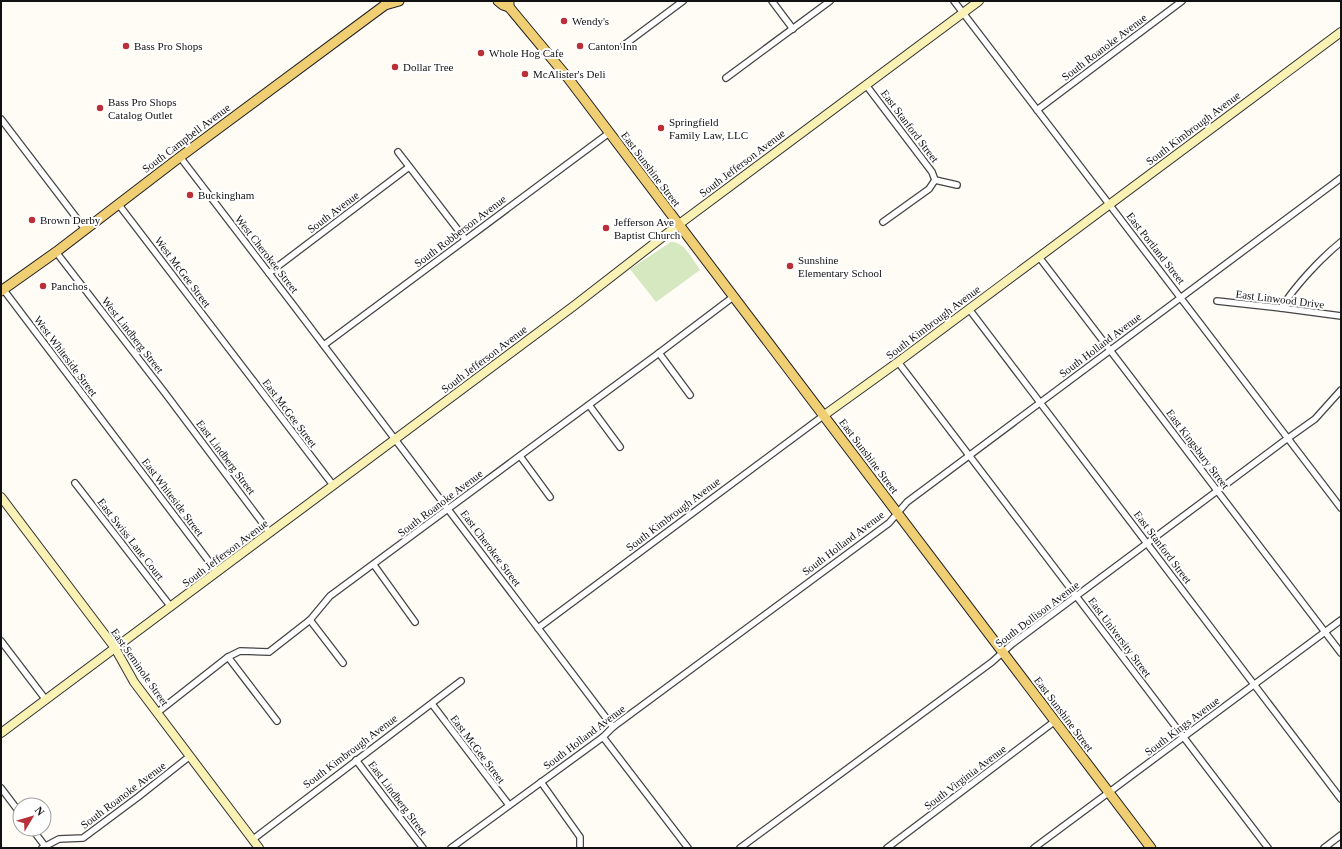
<svg xmlns="http://www.w3.org/2000/svg" width="1342" height="849" viewBox="0 0 1342 849" font-family="Georgia,serif">
<style>
.green{fill:#d5e8c0}
.lines{fill:none;stroke-linecap:round;stroke-linejoin:round}
.street-casing{stroke:#444;stroke-width:8}
.secondary-casing{stroke:#333;stroke-width:10}
.primary-casing{stroke:#222;stroke-width:11}
.street{stroke:#fff;stroke-width:5.5}
.secondary{stroke:#faf1b5;stroke-width:8}
.primary{stroke:#f0cf74;stroke-width:9}
.poi-dot{fill:#ba3039;stroke:#fff;stroke-width:1.5}
.labels{text-anchor:middle;stroke-width:4;stroke-linejoin:round;paint-order:stroke}
.poi-label{font-size:11px;fill:#111;stroke:#fff;text-anchor:start}
.street-label{font-size:11px;fill:#111;stroke:#fff}
</style>
<rect width="100%" height="100%" fill="#fefcf5"/>
<!-- green -->
<path class="green" d="M671 242C684 241 693 260 700 270L656 302 630 269Z"/>
<g class="lines">
<defs>
<g id="street">
<polyline points="772,1 793,29"/>
<polyline points="954,1 1341,508"/>
<polyline points="624,45 683,1"/>
<polyline points="726,78 830,1"/>
<polyline points="866,85 932,172 935,180"/>
<polyline points="1037,110 1182,1"/>
<polyline points="1,119 85,229"/>
<polyline points="398,152 465,239"/>
<polyline points="180,157 294,306 613,727"/>
<polyline points="935,180 957,185"/>
<polyline points="119,205 333,485"/>
<polyline points="883,222 929,189 935,180"/>
<polyline points="56,252 165,393 270,533"/>
<polyline points="1039,257 1341,653"/>
<polyline points="269,273 409,167"/>
<polyline points="3,289 217,572"/>
<polyline points="1217,301 1281,308 1341,316"/>
<path d="M1281 308C1296 285 1320 259 1341 242"/>
<polyline points="969,309 1341,799"/>
<polyline points="324,345 609,133"/>
<polyline points="659,353 690,395"/>
<polyline points="898,362 1268,848"/>
<polyline points="589,405 620,447"/>
<polyline points="520,456 550,497"/>
<polyline points="75,483 171,607"/>
<polyline points="374,565 415,622"/>
<polyline points="310,620 343,663"/>
<polyline points="538,628 823,416"/>
<polyline points="1,641 46,700"/>
<polyline points="228,657 277,721"/>
<polyline points="432,704 509,805"/>
<polyline points="158,712 228,657 240,651 269,652 310,620 330,596 659,353 733,297"/>
<polyline points="603,737 688,848"/>
<polyline points="356,760 423,848"/>
<polyline points="541,782 580,837 580,848"/>
<polyline points="1,788 20,813"/>
<polyline points="32,829 45,846"/>
<polyline points="252,840 461,681"/>
<polyline points="42,848 59,839 83,838 138,797 190,756"/>
<polyline points="451,848 603,737 613,727 889,523 907,502 1341,178"/>
<polyline points="740,848 992,662 1012,644 1284,441 1315,419 1341,390"/>
<polyline points="887,848 1055,721"/>
<polyline points="1034,848 1341,620"/>
<polyline points="1324,848 1341,835"/>
</g>
<g id="secondary">
<polyline points="823,416 898,362 1341,32"/>
<polyline points="1,497 115,648 134,682 259,848"/>
<polyline points="1,733 575,305 678,225 979,1"/>
</g>
<g id="primary">
<polyline points="498,1 503,5 509,7"/>
<polyline points="509,1 509,7 568,78 1151,848"/>
<polyline points="385,5 399,1"/>
<polyline points="1,291 56,252 180,157 385,5 388,1"/>
</g>
</defs>
<!-- street casing -->
<use href="#street" class="street-casing"/>
<!-- secondary casing -->
<use href="#secondary" class="secondary-casing"/>
<!-- primary casing -->
<use href="#primary" class="primary-casing"/>
<!-- street -->
<use href="#street" class="street"/>
<!-- secondary -->
<use href="#secondary" class="secondary"/>
<!-- primary -->
<use href="#primary" class="primary"/>
</g>
<!-- markers -->
<g class="poi-dot">
<circle cx="564" cy="21" r="4"/>
<circle cx="126" cy="46" r="4"/>
<circle cx="580" cy="46" r="4"/>
<circle cx="481" cy="53" r="4"/>
<circle cx="395" cy="67" r="4"/>
<circle cx="525" cy="74" r="4"/>
<circle cx="100" cy="108" r="4"/>
<circle cx="661" cy="128" r="4"/>
<circle cx="190" cy="195" r="4"/>
<circle cx="32" cy="220" r="4"/>
<circle cx="606" cy="228" r="4"/>
<circle cx="790" cy="266" r="4"/>
<circle cx="43" cy="286" r="4"/>
</g>
<g class="labels">
<!-- poi labels -->
<g class="poi-label">
<text x="572" y="25">Wendy's</text>
<text x="134" y="50">Bass Pro Shops</text>
<text x="588" y="50">Canton Inn</text>
<text x="489" y="57">Whole Hog Cafe</text>
<text x="403" y="71">Dollar Tree</text>
<text x="533" y="78">McAlister's Deli</text>
<text x="108" y="106">Bass Pro Shops<tspan x="108" dy="13">Catalog Outlet</tspan></text>
<text x="669" y="126">Springfield<tspan x="669" dy="13">Family Law, LLC</tspan></text>
<text x="198" y="199">Buckingham</text>
<text x="40" y="224">Brown Derby</text>
<text x="614" y="226">Jefferson Ave<tspan x="614" dy="13">Baptist Church</tspan></text>
<text x="798" y="264">Sunshine<tspan x="798" dy="13">Elementary School</tspan></text>
<text x="51" y="290">Panchos</text>
</g>
<!-- street labels -->
<g class="street-label">
<text transform="translate(1104 47) rotate(-37)" y="4">South Roanoke Avenue</text>
<text transform="translate(910 126) rotate(53)" y="4">East Stanford Street</text>
<text transform="translate(1193 128) rotate(-37)" y="4">South Kimbrough Avenue</text>
<text transform="translate(186 138) rotate(-37)" y="4">South Campbell Avenue</text>
<text transform="translate(742 163) rotate(-37)" y="4">South Jefferson Avenue</text>
<text transform="translate(651 169) rotate(53)" y="4">East Sunshine Street</text>
<text transform="translate(333 212) rotate(-37)" y="4">South Avenue</text>
<text transform="translate(460 231) rotate(-37)" y="4">South Robberson Avenue</text>
<text transform="translate(1156 248) rotate(52)" y="4">East Portland Street</text>
<text transform="translate(267 254) rotate(52)" y="4">West Cherokee Street</text>
<text transform="translate(183 272) rotate(53)" y="4">West McGee Street</text>
<text transform="translate(1280 299) rotate(7)" y="4">East Linwood Drive</text>
<text transform="translate(933 322) rotate(-37)" y="4">South Kimbrough Avenue</text>
<text transform="translate(133 335) rotate(52)" y="4">West Lindberg Street</text>
<text transform="translate(1100 345) rotate(-37)" y="4">South Holland Avenue</text>
<text transform="translate(66 356) rotate(53)" y="4">West Whiteside Street</text>
<text transform="translate(484 359) rotate(-37)" y="4">South Jefferson Avenue</text>
<text transform="translate(290 413) rotate(53)" y="4">East McGee Street</text>
<text transform="translate(1198 449) rotate(53)" y="4">East Kingsbury Street</text>
<text transform="translate(869 456) rotate(53)" y="4">East Sunshine Street</text>
<text transform="translate(226 457) rotate(53)" y="4">East Lindberg Street</text>
<text transform="translate(173 497) rotate(53)" y="4">East Whiteside Street</text>
<text transform="translate(440 503) rotate(-37)" y="4">South Roanoke Avenue</text>
<text transform="translate(673 514) rotate(-37)" y="4">South Kimbrough Avenue</text>
<text transform="translate(131 539) rotate(52)" y="4">East Swiss Lane Court</text>
<text transform="translate(843 543) rotate(-37)" y="4">South Holland Avenue</text>
<text transform="translate(1163 547) rotate(53)" y="4">East Stanford Street</text>
<text transform="translate(491 548) rotate(53)" y="4">East Cherokee Street</text>
<text transform="translate(225 553) rotate(-37)" y="4">South Jefferson Avenue</text>
<text transform="translate(1037 614) rotate(-37)" y="4">South Dollison Avenue</text>
<text transform="translate(1120 637) rotate(53)" y="4">East University Street</text>
<text transform="translate(140 667) rotate(55)" y="4">East Seminole Street</text>
<text transform="translate(1064 714) rotate(53)" y="4">East Sunshine Street</text>
<text transform="translate(1182 726) rotate(-37)" y="4">South Kings Avenue</text>
<text transform="translate(584 737) rotate(-37)" y="4">South Holland Avenue</text>
<text transform="translate(478 749) rotate(53)" y="4">East McGee Street</text>
<text transform="translate(350 751) rotate(-37)" y="4">South Kimbrough Avenue</text>
<text transform="translate(965 777) rotate(-37)" y="4">South Virginia Avenue</text>
<text transform="translate(123 795) rotate(-37)" y="4">South Roanoke Avenue</text>
<text transform="translate(398 798) rotate(53)" y="4">East Lindberg Street</text>
</g>
</g>
<!-- border -->
<rect width="1342" height="849" fill="none" stroke="#111111" stroke-width="4"/>
<!-- north arrow -->
<g transform="translate(32 817) rotate(52)"><circle r="19" fill="#ffffff" stroke="#a0a0a0"/>
<path d="M0-3L7 15L0 10L-7 15Z" fill="#ba3039"/>
<text y="-6" font-size="11" font-weight="bold" text-anchor="middle" fill="#111111">N</text>
</g>
</svg>
